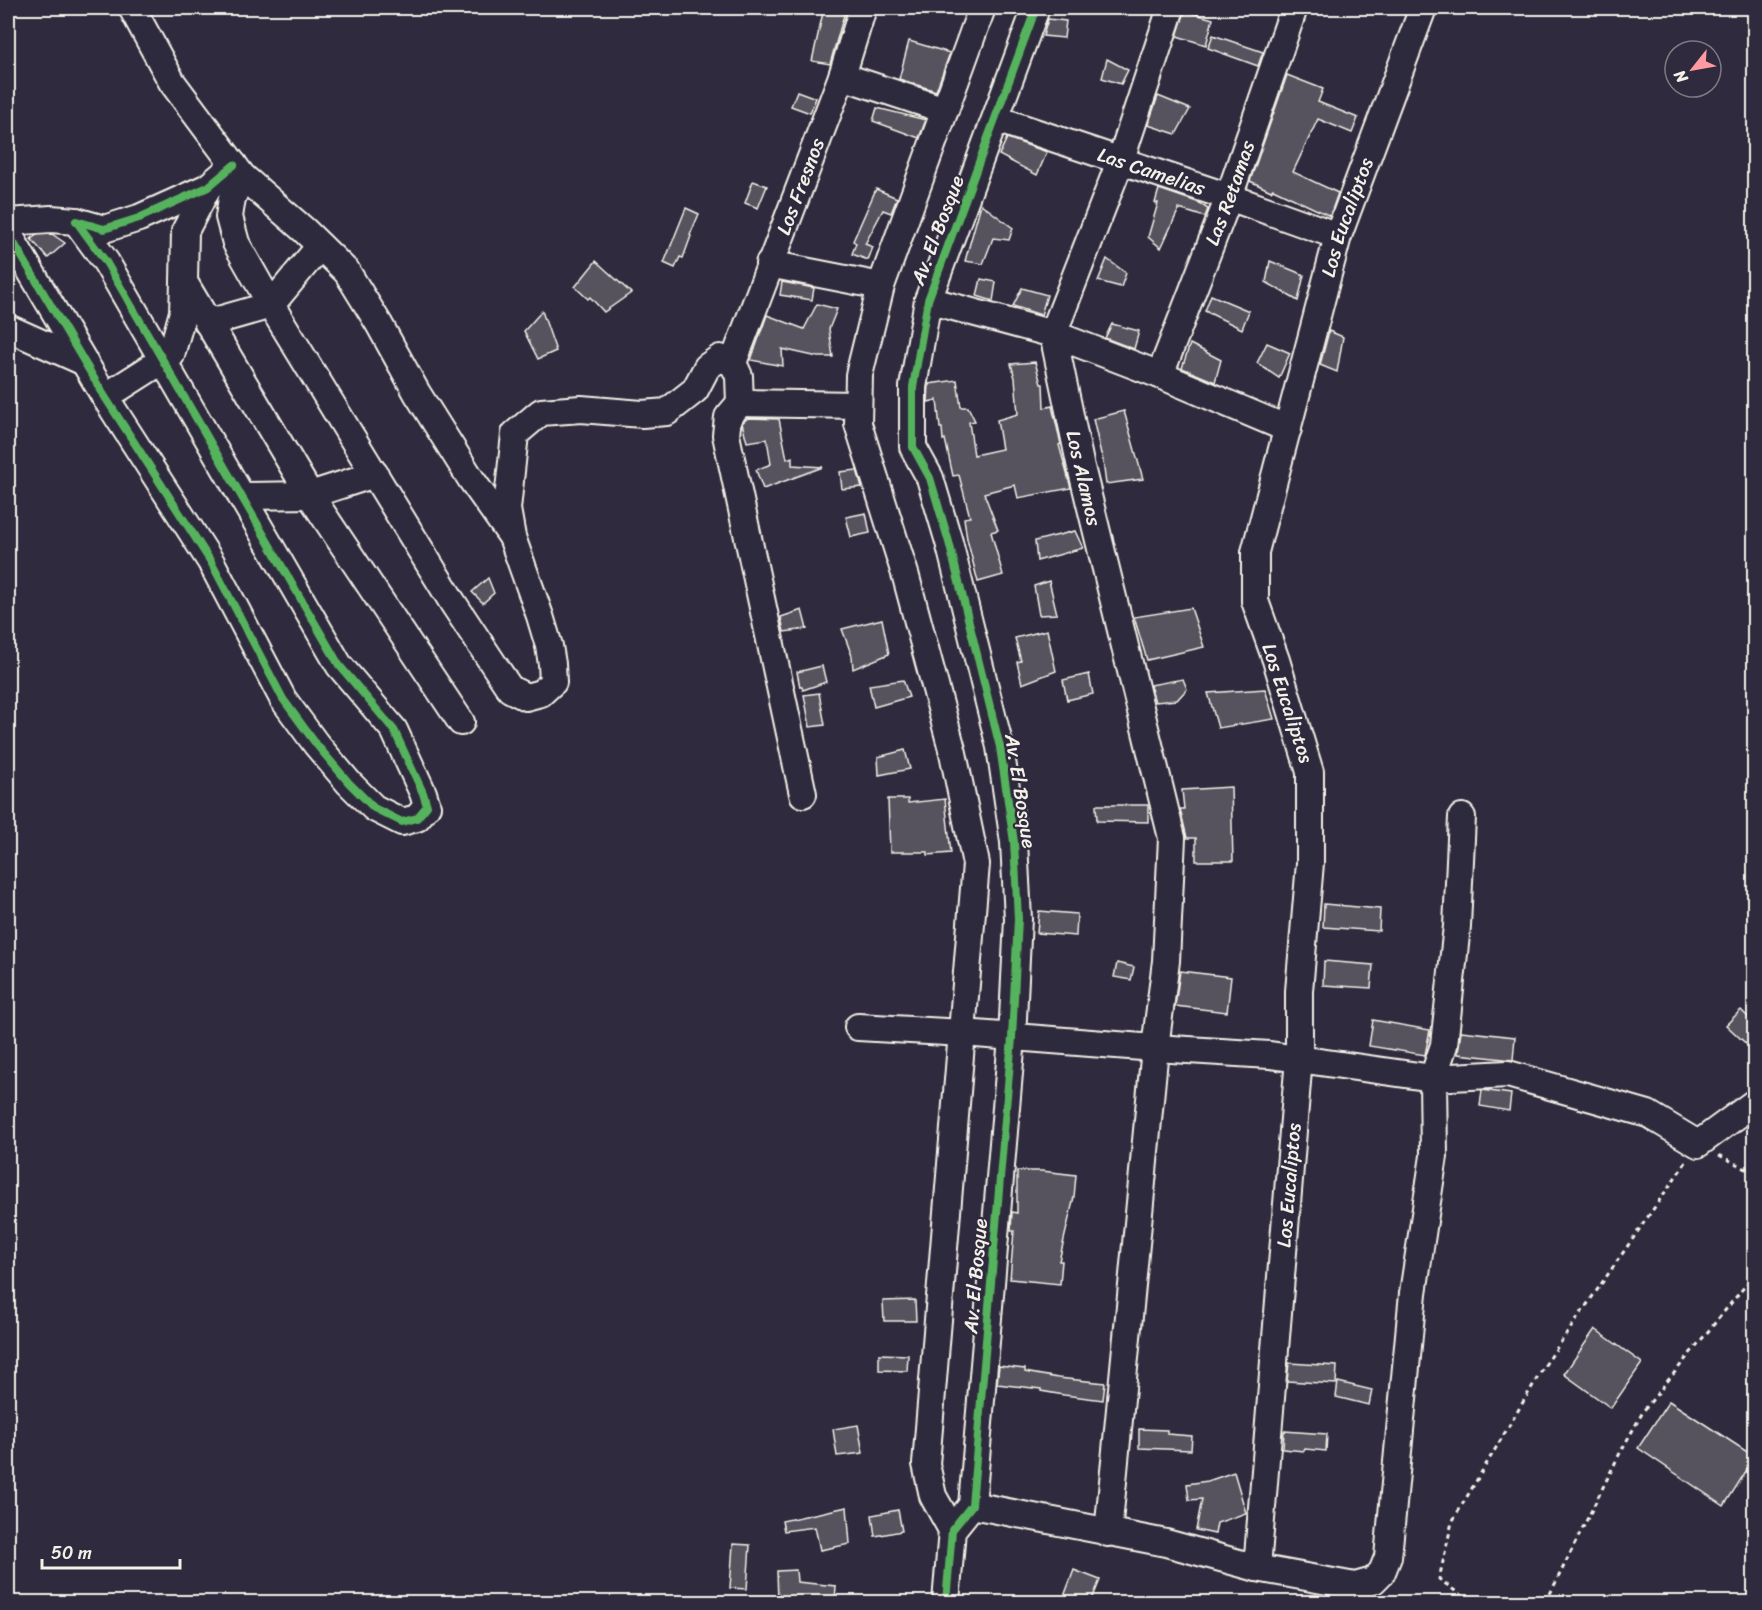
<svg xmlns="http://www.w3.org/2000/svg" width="1762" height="1610" viewBox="0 0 1762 1610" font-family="Sriracha,sans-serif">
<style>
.building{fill:#56525f;stroke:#f4f1e8;stroke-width:1.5}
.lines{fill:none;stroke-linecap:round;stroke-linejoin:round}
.minor-casing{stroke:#f4f1e8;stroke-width:30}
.path{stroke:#f4f1e8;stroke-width:3;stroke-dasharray:4.5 4.5;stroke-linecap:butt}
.minor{stroke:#2f2a3d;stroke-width:26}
.cycleway-casing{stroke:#2f2a3d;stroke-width:11}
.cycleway{stroke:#56b35d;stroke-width:8}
.labels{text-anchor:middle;stroke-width:4.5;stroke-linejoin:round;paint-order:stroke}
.street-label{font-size:20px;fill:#f4f1e8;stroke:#2f2a3d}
</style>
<rect width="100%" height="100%" fill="#2f2a3d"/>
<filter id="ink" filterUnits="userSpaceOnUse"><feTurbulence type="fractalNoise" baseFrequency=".0167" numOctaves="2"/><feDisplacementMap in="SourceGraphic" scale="12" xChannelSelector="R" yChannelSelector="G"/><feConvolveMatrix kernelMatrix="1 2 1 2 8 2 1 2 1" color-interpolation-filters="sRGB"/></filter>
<g filter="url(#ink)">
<!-- building -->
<g class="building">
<polygon points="824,8 846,8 830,64 812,61"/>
<polygon points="1185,11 1213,19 1206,45 1177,36"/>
<polygon points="1048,19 1066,21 1064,38 1043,36"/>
<polygon points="1213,35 1263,52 1258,66 1208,48"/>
<polygon points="909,41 950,53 936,91 899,79"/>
<polygon points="1107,59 1128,70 1121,84 1102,78"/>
<polygon points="1287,75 1323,89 1318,102 1358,118 1352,133 1318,119 1293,172 1338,193 1330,216 1273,189 1271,191 1250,181"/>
<polygon points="797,91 816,98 810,113 791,106"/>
<polygon points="1158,96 1190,109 1176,134 1148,125"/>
<polygon points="877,108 926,120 919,138 873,121"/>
<polygon points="1007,138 1047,152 1037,175 999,155"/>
<polygon points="753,181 767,186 758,208 745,203"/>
<polygon points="876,189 897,198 891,213 883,210 865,244 873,247 868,260 852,254 856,243 853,241"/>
<polygon points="1159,189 1197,202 1208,209 1205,217 1179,209 1161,248 1148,237 1158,203 1155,203"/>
<polygon points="981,204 1013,228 1009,240 993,238 983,264 965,261"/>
<polygon points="686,208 699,214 690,235 691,236 683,258 680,257 675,268 664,263"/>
<polygon points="52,234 65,243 48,258 31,239 37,235"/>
<polygon points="1107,259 1126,273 1121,287 1098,281"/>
<polygon points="596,261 631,293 604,312 590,297 588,299 575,287"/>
<polygon points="1270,261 1304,275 1298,301 1266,282"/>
<polygon points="981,279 996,282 993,301 977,296"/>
<polygon points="782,282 814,288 812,300 780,295"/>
<polygon points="1022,288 1047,295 1041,315 1013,306"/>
<polygon points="1211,295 1249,311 1242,329 1205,311"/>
<polygon points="817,304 837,309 829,329 833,357 818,357 782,349 783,366 751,360 767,315 804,329"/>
<polygon points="542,311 556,351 538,359 524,331"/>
<polygon points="1112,324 1139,331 1134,349 1105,338"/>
<polygon points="1329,331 1343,337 1337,372 1320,365"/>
<polygon points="1267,343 1290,353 1279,378 1257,363"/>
<polygon points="1190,344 1221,360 1215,382 1182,368"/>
<polygon points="1035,362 1041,384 1043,384 1044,408 1052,406 1061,444 1059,445 1071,488 1018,498 1015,485 984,493 998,530 991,532 1003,575 978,582 967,539 964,518 970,517 959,475 953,476 945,439 943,440 942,428 940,428 937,400 928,402 929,384 957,380 961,407 968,407 975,421 969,422 974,455 1002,449 997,420 1018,414 1015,378 1011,364"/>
<polygon points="1124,411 1143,479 1106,484 1102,454 1101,454 1093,419"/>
<polygon points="748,418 779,419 787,459 792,457 792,465 823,467 763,489 756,470 771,464 767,439 747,442 742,423"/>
<polygon points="857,470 862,487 842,489 840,472"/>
<polygon points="866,513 870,533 851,537 846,517"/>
<polygon points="1075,531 1083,548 1037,561 1035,541"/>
<polygon points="488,578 494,593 483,603 472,592"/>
<polygon points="1049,581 1057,614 1039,615 1034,586"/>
<polygon points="1191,608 1204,647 1147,660 1134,617"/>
<polygon points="802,610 807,629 784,632 781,617"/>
<polygon points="882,619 889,654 853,669 852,656 842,629"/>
<polygon points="1047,630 1056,671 1022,684 1017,662 1021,661 1015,638"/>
<polygon points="822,666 826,682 803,690 802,687 800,687 797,672"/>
<polygon points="1089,674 1093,694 1067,700 1063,680"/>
<polygon points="1183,679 1187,689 1177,700 1155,702 1150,685"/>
<polygon points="903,680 909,697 874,707 869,685"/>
<polygon points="1265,689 1274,719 1218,728 1208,693"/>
<polygon points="819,693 825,725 810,727 804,695"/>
<polygon points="905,750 910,769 879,775 878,757"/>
<polygon points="1231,787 1233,861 1196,861 1196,838 1187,838 1180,809 1184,809 1182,790"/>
<polygon points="888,799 908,799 908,803 945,799 951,853 928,855 928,852 890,852"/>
<polygon points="1096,805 1148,805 1148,822 1097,821"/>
<polygon points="1324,904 1380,909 1379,931 1323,927"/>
<polygon points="1039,911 1077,914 1076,936 1037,933"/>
<polygon points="1324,961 1373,965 1371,988 1323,985"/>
<polygon points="1117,963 1134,967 1131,980 1114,977"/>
<polygon points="1180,971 1231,977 1227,1012 1175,1006"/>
<polygon points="1741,1010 1755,1024 1755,1052 1726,1025"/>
<polygon points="1373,1020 1430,1030 1425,1055 1369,1046"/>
<polygon points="1461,1031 1515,1037 1513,1060 1458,1054"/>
<polygon points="1482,1090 1511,1094 1509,1111 1480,1106"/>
<polygon points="1017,1171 1042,1171 1076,1175 1074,1197 1059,1261 1062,1261 1060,1284 1010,1279 1014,1231 1011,1231 1012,1212 1017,1213"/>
<polygon points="915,1300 916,1321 884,1321 883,1301"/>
<polygon points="1595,1329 1642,1363 1611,1408 1564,1374"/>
<polygon points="879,1354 908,1355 907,1371 879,1370"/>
<polygon points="1289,1363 1337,1366 1336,1384 1287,1381"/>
<polygon points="999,1366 1025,1369 1025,1372 1058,1378 1105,1383 1103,1400 1064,1395 1041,1391 1041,1389 997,1384"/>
<polygon points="1338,1382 1372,1390 1369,1405 1336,1397"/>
<polygon points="1669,1401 1755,1457 1724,1506 1638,1448"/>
<polygon points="858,1425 863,1453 837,1456 833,1429"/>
<polygon points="1139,1429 1167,1430 1167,1434 1192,1436 1191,1450 1139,1448"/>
<polygon points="1284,1431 1327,1434 1326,1451 1305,1449 1304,1451 1283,1449"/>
<polygon points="1234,1472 1246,1513 1217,1523 1215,1534 1196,1530 1202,1499 1189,1500 1187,1484 1208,1481"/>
<polygon points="847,1507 850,1544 820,1550 815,1527 784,1531 782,1521"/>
<polygon points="898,1510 902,1531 875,1536 872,1515"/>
<polygon points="733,1544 750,1545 747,1589 730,1588"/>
<polygon points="796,1570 797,1582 836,1586 835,1601 797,1598 797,1602 778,1602 777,1571"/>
<polygon points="1074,1570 1100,1580 1091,1602 1072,1602 1063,1599"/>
</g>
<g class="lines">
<defs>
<g id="minor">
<polyline points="132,8 172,82 242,176 304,230 347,272 379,324 417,393 471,479 510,534"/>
<polyline points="842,76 945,110"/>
<path id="s1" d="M996 119 1229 197 1338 236"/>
<polyline points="242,176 232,198 229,217 236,243 271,305 453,603 510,689 526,697 541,693 553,682 552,664 549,646 540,616 512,537 507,509 515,434 541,412 581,409 642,414 667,412 695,390 707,367 720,358 733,363 739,376 740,403 858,405"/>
<polyline points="208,187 185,231 184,282 310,495 461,722"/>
<polyline points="8,222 51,219 76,221"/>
<polyline points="8,233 105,397 211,562 283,699 316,744 349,783 374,808 402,822 417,818 427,806 423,793 394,730 339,665 106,262 76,221 104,229 139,218 208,187 234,165"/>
<polyline points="769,264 881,286"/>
<polyline points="928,300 1053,334 1160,375 1288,429"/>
<polyline points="208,323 271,305 320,246"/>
<polyline points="8,328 84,362"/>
<path id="s2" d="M733 363 842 76 863 8"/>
<path id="s3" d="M1160 375 1229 197 1294 8"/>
<polyline points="105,397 171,355 183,312 184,282"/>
<polyline points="740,403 728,417 726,435 803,794"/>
<polyline points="241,496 310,495 375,474"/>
<polyline points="858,1027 963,1033 1155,1048 1270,1055 1433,1078 1444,1045 1457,926 1462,817"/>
<polyline points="972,1505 1166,1543 1257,1568 1355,1586 1373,1581 1382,1572 1388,1557 1413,1293 1434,1156 1433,1078 1508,1074 1648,1114 1698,1144 1754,1103"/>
<polyline points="952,1530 933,1496 926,1464 976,864 953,753 906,577 858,424 859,375 881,286 982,8"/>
<polyline points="1108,1533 1155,1048 1166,961 1172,838 1080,463 1053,334 1120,162 1171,8"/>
<path id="s4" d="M1257 1568 1299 1058V991L1310 863V772L1276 660 1255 601V552L1338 236 1423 8"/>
<polyline points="946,1602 952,1530 972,1505 1012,1038 1018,919 1014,842 1000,747 949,542 930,478 913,447 913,387 928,300 1036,8"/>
</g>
</defs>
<!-- minor casing -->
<use href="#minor" class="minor-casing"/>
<!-- path -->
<g class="path">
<polyline points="1719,1155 1754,1173"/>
<polyline points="1470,1602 1439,1579 1452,1522 1545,1365 1686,1162"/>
<polyline points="1546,1602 1621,1451 1644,1410 1754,1275"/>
</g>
<!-- minor -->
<use href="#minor" class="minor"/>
<defs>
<g id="cycleway">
<polyline points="8,233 105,397 211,562 283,699 316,744 349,783 374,808 402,822 417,818 427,806 423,793 394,730 339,665 106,262 76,221 104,229 139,218 208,187 234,165"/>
<polyline points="946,1602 952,1530 972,1505 1012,1038 1018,919 1014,842 1000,747 949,542 930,478 913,447 913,387 928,300 1036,8"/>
</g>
</defs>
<!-- cycleway casing -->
<use href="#cycleway" class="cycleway-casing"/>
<!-- cycleway -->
<use href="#cycleway" class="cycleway"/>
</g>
</g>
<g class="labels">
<!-- street labels -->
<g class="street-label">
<text dy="7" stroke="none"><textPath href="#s1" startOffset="164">Las Camelias</textPath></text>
<text dy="7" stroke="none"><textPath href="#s2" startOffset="189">Los Fresnos</textPath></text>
<text dy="7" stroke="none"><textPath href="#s3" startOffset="195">Las Retamas</textPath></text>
<text dy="7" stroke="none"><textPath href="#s4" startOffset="1374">Los Eucaliptos</textPath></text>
<text transform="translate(937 230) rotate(-69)" y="7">Av. El Bosque</text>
<text transform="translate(1084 478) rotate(77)" y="7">Los Alamos</text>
<text transform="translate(1288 703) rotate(72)" y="7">Los Eucaliptos</text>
<text transform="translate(1021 791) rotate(81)" y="7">Av. El Bosque</text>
<text dy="7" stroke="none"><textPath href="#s4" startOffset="384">Los Eucaliptos</textPath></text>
<text transform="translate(975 1276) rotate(-85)" y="7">Av. El Bosque</text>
</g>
</g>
<!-- margin -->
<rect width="1762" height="1610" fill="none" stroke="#2f2a3d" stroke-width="30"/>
<rect x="15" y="15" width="1732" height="1580" fill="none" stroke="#f4f1e8" stroke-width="2" filter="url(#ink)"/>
<!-- north arrow -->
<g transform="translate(1693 69) rotate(239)"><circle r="28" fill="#2f2a3d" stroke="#7e7a81" stroke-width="1.5"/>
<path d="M0-4.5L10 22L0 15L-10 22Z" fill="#ff9aa2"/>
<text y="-9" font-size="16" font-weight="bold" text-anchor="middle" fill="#f4f1e8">N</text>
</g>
<!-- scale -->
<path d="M42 1559v9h138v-9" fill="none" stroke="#f4f1e8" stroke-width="3"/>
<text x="51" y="1559" font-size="18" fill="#f4f1e8" stroke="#2f2a3d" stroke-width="4.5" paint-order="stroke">50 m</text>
</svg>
